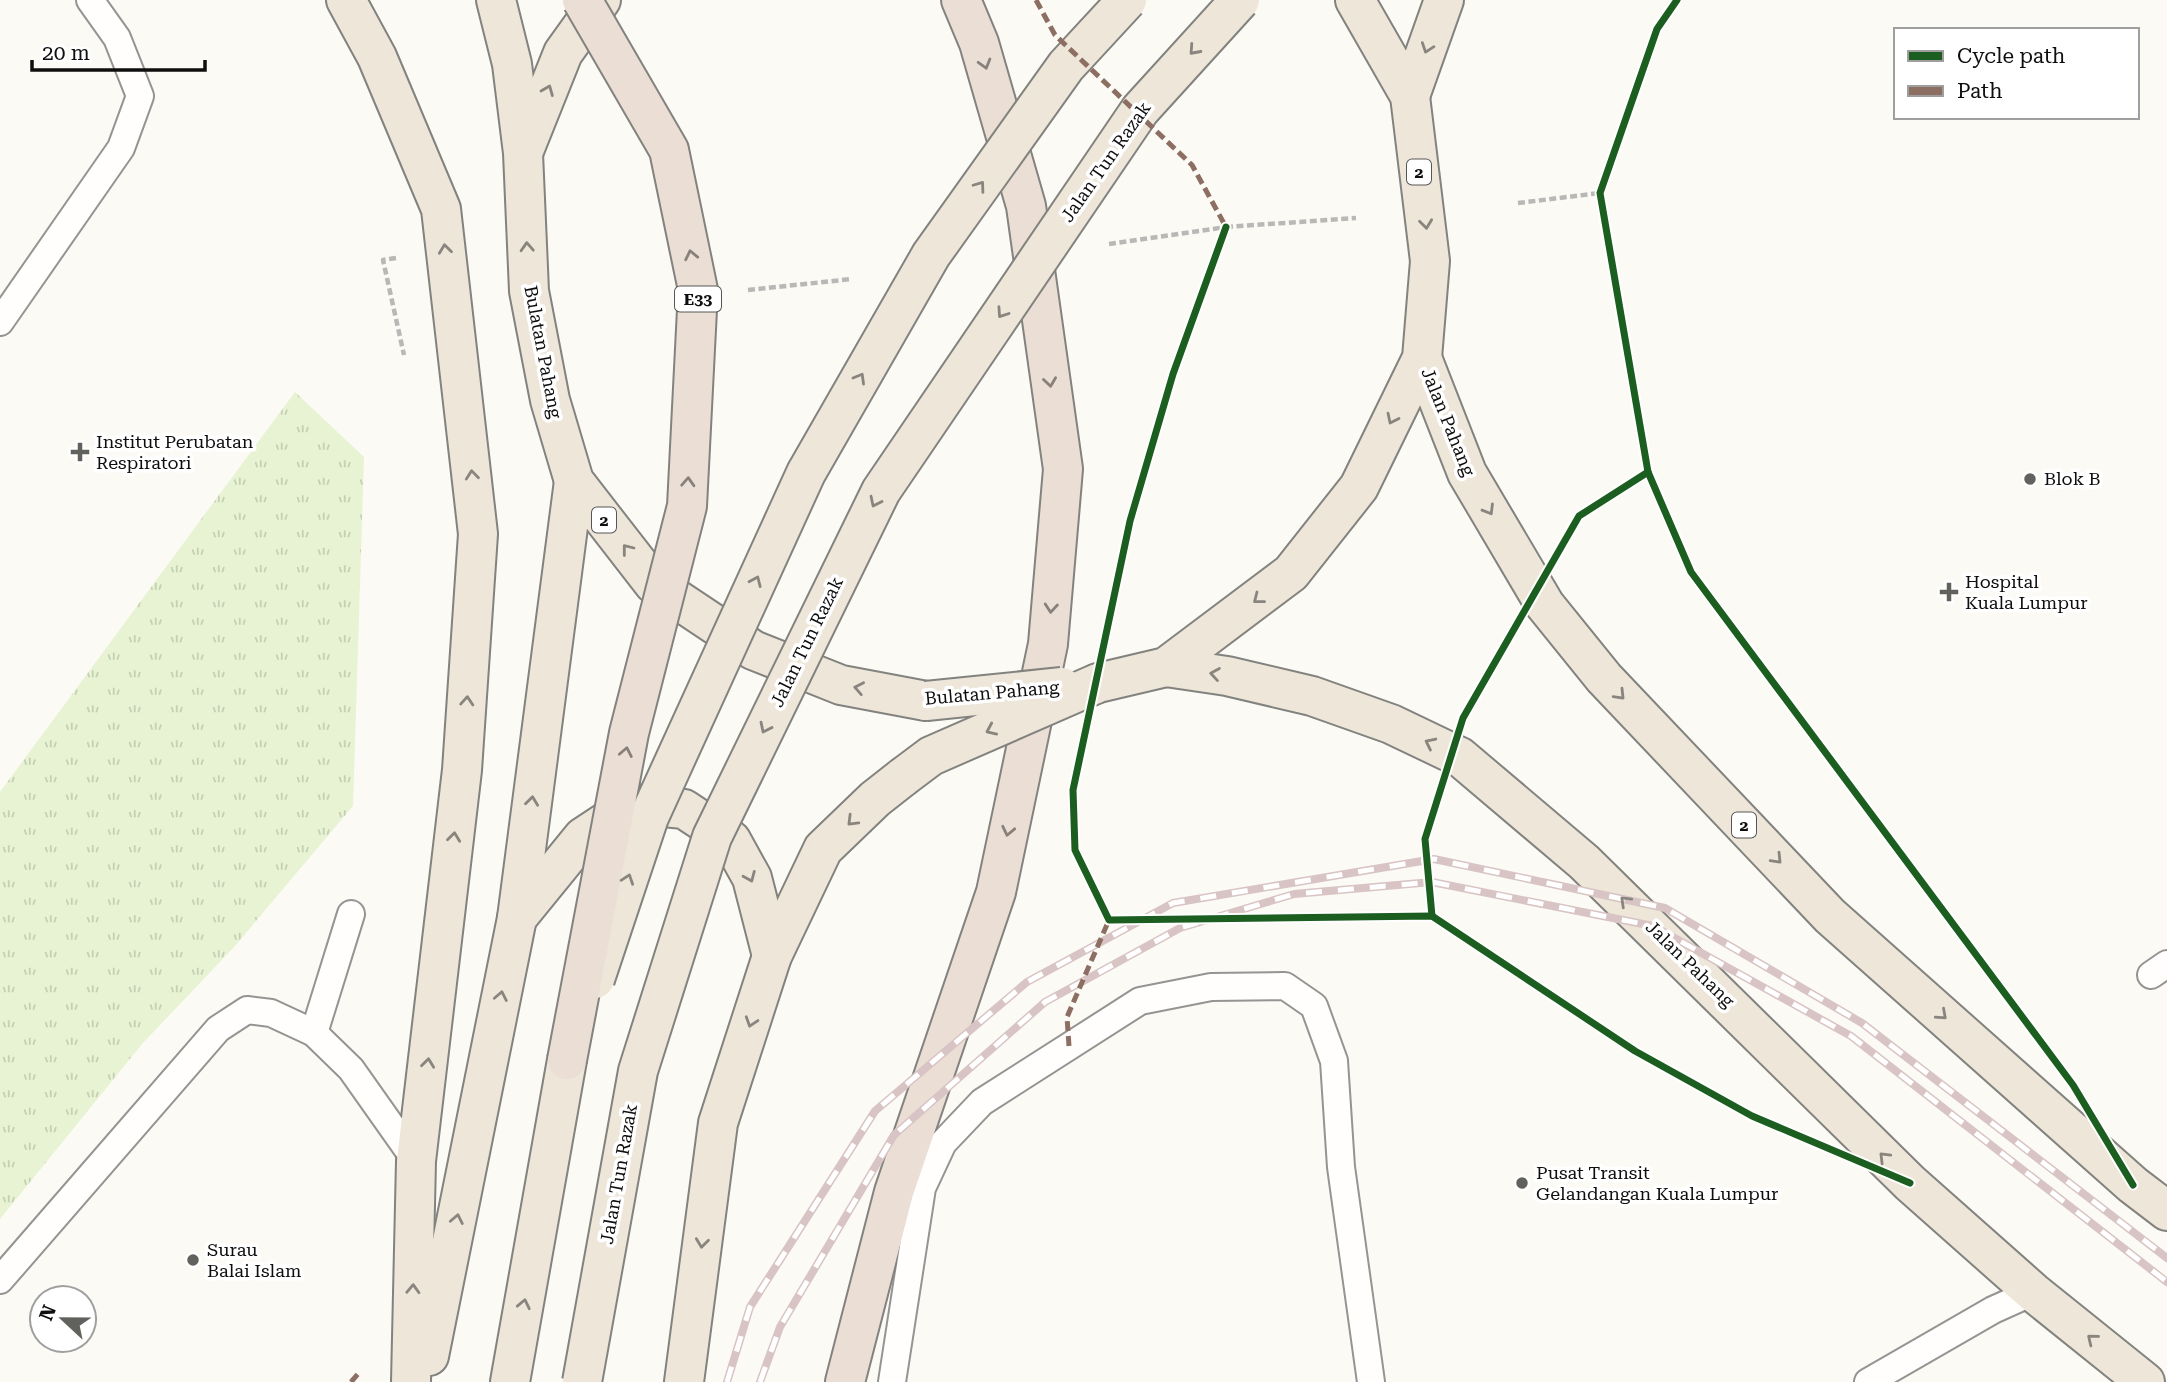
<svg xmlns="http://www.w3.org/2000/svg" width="2167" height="1382" viewBox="0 0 2167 1382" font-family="'Roboto Serif',serif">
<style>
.grass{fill:url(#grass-tufts)}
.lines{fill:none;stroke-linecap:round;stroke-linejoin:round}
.service-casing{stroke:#959492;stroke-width:30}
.primary-casing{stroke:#82827f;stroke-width:42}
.motorway-casing{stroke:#82827f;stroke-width:42}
.path{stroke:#b8b8b7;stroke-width:4.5;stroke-dasharray:7 3.5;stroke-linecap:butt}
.service{stroke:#fffefd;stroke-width:26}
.primary{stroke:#ede6d9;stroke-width:38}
.motorway{stroke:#ebded5;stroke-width:38}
.rail-casing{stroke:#d9c4c5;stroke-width:8}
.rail{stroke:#fff;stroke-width:5;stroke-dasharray:16;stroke-linecap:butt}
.primary-bridge-casing{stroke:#82827f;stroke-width:42;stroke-linecap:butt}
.motorway-bridge-casing{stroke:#82827f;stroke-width:42;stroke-linecap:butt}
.path-bridge{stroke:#b8b8b7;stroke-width:4.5;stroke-dasharray:7 3.5;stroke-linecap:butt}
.primary-bridge{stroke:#ede6d9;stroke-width:38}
.motorway-bridge{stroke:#ebded5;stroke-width:38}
.quiet{stroke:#8d6e63;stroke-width:5;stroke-dasharray:10 5;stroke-linecap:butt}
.cycleway-casing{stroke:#fff;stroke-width:11}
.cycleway{stroke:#1b5e20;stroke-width:7}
.oneway{stroke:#89857e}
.oneway2{stroke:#88807b}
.poi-dot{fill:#61615e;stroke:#fff;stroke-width:2.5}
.labels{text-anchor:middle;stroke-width:7;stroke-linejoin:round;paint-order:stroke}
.shield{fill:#fff;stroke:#565656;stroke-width:2}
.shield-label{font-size:16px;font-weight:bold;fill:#0e0e0e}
.street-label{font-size:18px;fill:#0e0e0e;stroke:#fff}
.poi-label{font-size:18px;fill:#0e0e0e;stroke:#fff;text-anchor:start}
</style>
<defs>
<pattern id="grass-tufts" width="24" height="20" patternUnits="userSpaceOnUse" patternTransform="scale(1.75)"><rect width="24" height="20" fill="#e7f3d2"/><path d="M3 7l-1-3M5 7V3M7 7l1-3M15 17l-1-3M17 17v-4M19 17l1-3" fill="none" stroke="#c5cfb3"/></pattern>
</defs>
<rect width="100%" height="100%" fill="#fcfaf4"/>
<!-- grass -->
<polygon class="grass" points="295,392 364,457 353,806 234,947 142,1044 0,1219 0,792"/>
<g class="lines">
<defs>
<g id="service">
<polyline points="0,322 121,148 140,96 117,38 90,0"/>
<polyline points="2151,975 2167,964"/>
<polyline points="314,1033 351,914"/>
<polyline points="0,1280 218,1029 247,1010 271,1013 314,1033 351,1069 416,1161"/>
<polyline points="892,1382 922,1188 943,1143 982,1102 1140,1001 1211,987 1285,986 1314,1006 1334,1061 1341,1167 1371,1382"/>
<polyline points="1868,1382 1993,1310 2033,1292"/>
</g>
<g id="primary">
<polyline points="346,0 377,57 441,209 478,534 462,770 416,1161 411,1382"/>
<polyline points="496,0 512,64 523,153 529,291 550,400 574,481 654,584 753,650 841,685 926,701"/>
<polyline points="1410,96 1444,0"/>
<polyline points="525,148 563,53 601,0"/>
<polyline points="1422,358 1467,473 1545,605 1604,678 1830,916 2133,1185 2167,1211"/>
<polyline points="1166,667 1227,676 1312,696 1391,724 1460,757 1584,862 1910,1183 2033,1292 2145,1382"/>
<polyline points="1098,683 1166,667 1291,573 1359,487 1422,358 1430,261 1410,96 1355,0"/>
<polyline points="517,918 583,837 633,804 684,809 731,840 752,878 772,956"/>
<polyline points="429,1356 517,918 574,481"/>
<polyline points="510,1382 567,1060"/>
<polyline points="684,1382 718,1123 772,956 823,849 875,799 903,777"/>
</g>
<polyline id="motorway" points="845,1382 894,1192 996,892 1048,644 1063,469 1026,206 979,43 961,0"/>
</defs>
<!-- service casing -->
<use href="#service" class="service-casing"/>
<!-- primary casing -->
<use href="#primary" class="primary-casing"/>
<!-- motorway casing -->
<use href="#motorway" class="motorway-casing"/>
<!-- path -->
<g class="path">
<polyline points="1518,203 1600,193"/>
<polyline points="1226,227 1356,218"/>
<polyline points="396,258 383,260 404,355"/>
<polyline points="748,290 852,279"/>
</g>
<!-- service -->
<use href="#service" class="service"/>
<!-- primary -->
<use href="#primary" class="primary"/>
<!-- motorway -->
<use href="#motorway" class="motorway"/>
<defs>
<g id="rail">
<polyline points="727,1382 750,1307 875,1111 1027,982 1173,903 1434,859 1665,908 1862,1023 2167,1258"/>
<polyline points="760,1382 780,1327 894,1135 1045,1002 1180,928 1294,894 1432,882 1653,926 1851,1036 2167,1282"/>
</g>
</defs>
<!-- rail casing -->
<use href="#rail" class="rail-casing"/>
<!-- rail -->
<use href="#rail" class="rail"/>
<defs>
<g id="primary-bridge">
<polyline points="926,701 1062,687"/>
<polyline points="903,777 931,756 1098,683"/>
<polyline points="595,979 649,817 806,473 931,255 1066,66 1127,0"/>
<polyline points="582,1382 638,1071 712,837 881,491 1140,110 1240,0"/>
</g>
<polyline id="motorway-bridge" points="567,1060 629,733 687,506 698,290 669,150 582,0"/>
</defs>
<!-- primary-bridge casing -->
<use href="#primary-bridge" class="primary-bridge-casing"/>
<!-- motorway-bridge casing -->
<use href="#motorway-bridge" class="motorway-bridge-casing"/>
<!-- path-bridge -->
<polyline class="path-bridge" points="1109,244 1226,227"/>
<!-- primary-bridge -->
<use href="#primary-bridge" class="primary-bridge"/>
<!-- motorway-bridge -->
<use href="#motorway-bridge" class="motorway-bridge"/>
<!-- quiet -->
<g class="quiet">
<polyline points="1036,0 1055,35 1192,165 1226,227"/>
<polyline points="1069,1046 1067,1017 1109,920"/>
<polyline points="351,1382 358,1374"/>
</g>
<defs>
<g id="cycleway">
<polyline points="1677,0 1657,29 1600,193 1648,472 1691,572 2073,1085 2133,1185"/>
<polyline points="1226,227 1173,374 1130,521 1073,790 1075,850 1109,920 1432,916 1635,1051 1752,1116 1910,1183"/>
<polyline points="1432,916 1425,839 1463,718 1579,516 1648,472"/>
</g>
</defs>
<!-- cycleway casing -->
<use href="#cycleway" class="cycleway-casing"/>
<!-- cycleway -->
<use href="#cycleway" class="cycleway"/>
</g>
<!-- one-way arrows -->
<defs><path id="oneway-chevron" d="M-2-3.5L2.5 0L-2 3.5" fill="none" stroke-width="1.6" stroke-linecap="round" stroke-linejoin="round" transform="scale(1.75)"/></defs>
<g class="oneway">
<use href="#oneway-chevron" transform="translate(1427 48) rotate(109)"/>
<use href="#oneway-chevron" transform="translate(1194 50) rotate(132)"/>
<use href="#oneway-chevron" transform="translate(548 90) rotate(-68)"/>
<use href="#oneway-chevron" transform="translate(980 186) rotate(-54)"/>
<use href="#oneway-chevron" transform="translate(1426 224) rotate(83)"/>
<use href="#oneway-chevron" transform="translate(527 247) rotate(-93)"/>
<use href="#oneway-chevron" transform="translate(445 249) rotate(-97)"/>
<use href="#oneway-chevron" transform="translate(1002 313) rotate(124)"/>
<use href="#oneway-chevron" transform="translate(860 378) rotate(-60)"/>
<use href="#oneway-chevron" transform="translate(1392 419) rotate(116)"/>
<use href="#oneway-chevron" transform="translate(472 475) rotate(-96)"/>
<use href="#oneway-chevron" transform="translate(875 502) rotate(116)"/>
<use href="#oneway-chevron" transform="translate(1489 510) rotate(59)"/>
<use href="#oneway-chevron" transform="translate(627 549) rotate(-128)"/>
<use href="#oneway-chevron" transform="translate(756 581) rotate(-66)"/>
<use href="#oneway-chevron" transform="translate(1258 599) rotate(142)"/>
<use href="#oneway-chevron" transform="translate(1215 674) rotate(-171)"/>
<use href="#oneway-chevron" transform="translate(859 688) rotate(-169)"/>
<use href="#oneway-chevron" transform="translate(1620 695) rotate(46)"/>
<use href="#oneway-chevron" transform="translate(467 701) rotate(-86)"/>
<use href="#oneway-chevron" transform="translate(765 728) rotate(116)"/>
<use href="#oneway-chevron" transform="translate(991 730) rotate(156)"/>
<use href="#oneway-chevron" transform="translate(1430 743) rotate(-154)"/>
<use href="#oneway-chevron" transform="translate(532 801) rotate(-83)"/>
<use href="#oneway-chevron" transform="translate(852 821) rotate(135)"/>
<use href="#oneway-chevron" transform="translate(454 837) rotate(-83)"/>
<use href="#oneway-chevron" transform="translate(1777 859) rotate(46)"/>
<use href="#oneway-chevron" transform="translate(750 877) rotate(67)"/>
<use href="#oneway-chevron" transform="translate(628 879) rotate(-71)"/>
<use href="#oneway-chevron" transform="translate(1625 901) rotate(-136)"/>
<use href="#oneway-chevron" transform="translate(501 996) rotate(-79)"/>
<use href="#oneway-chevron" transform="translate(1942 1015) rotate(42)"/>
<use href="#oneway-chevron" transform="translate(751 1022) rotate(108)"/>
<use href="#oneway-chevron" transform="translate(428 1063) rotate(-83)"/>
<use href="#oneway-chevron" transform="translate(1884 1157) rotate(-135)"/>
<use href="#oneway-chevron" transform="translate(457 1219) rotate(-79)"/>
<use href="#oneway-chevron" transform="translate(702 1243) rotate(97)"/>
<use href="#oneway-chevron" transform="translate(413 1289) rotate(-88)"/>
<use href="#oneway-chevron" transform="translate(524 1304) rotate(-78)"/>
<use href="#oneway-chevron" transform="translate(2092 1339) rotate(-141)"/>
</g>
<g class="oneway2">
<use href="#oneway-chevron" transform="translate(985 64) rotate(74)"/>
<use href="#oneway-chevron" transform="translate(691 255) rotate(-102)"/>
<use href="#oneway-chevron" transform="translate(1050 382) rotate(82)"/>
<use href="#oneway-chevron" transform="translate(688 482) rotate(-87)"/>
<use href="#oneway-chevron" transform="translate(1051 608) rotate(95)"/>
<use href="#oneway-chevron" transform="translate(626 752) rotate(-79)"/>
<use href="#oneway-chevron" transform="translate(1008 831) rotate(102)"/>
</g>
<!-- markers -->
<g class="poi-dot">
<path d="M76.5 441.5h7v7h7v7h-7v7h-7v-7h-7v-7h7z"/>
<circle cx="2030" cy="479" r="7"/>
<path d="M1945.5 581.5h7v7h7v7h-7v7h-7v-7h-7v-7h7z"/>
<circle cx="1522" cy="1183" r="7"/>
<circle cx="193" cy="1260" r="7"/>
</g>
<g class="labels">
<!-- shield labels -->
<g class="shield">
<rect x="1407" y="159.5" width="24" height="25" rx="5"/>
<rect x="675" y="286.5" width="46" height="25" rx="5"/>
<rect x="592" y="507.5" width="24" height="25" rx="5"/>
<rect x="1732" y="812.5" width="24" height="25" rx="5"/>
</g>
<g class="shield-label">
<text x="1419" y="178">2</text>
<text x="698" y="305">E33</text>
<text x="604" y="526">2</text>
<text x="1744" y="831">2</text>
</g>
<!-- street labels -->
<g class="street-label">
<text transform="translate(1106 162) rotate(-55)" y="6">Jalan Tun Razak</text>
<text transform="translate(543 352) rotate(79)" y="6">Bulatan Pahang</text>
<text transform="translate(1448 422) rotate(68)" y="6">Jalan Pahang</text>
<text transform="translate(807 642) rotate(-64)" y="6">Jalan Tun Razak</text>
<text transform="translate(992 693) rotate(-5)" y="6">Bulatan Pahang</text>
<text transform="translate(1690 964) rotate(44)" y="6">Jalan Pahang</text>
<text transform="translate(619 1174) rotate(-80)" y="6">Jalan Tun Razak</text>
</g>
<!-- poi labels -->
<g class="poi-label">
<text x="96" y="448">Institut Perubatan<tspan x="96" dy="21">Respiratori</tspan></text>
<text x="2044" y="485">Blok B</text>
<text x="1965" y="588">Hospital<tspan x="1965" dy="21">Kuala Lumpur</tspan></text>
<text x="1536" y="1179">Pusat Transit<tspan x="1536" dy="21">Gelandangan Kuala Lumpur</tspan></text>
<text x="207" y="1256">Surau<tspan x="207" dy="21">Balai Islam</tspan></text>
</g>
</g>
<!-- legend -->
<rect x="1894" y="28" width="245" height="91" fill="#ffffff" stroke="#9f9f9f" stroke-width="2"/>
<rect x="1908" y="51" width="35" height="10" fill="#1b5e20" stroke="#9f9f9f" stroke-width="2"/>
<text x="1957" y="63" font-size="21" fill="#0e0e0e">Cycle path</text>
<rect x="1908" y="86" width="35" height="10" fill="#8d6e63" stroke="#9f9f9f" stroke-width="2"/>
<text x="1957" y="98" font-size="21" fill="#0e0e0e">Path</text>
<!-- north arrow -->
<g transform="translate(63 1319) rotate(292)"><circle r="33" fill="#ffffff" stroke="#9f9f9f" stroke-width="2"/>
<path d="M0-5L12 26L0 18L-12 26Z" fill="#61615e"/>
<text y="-10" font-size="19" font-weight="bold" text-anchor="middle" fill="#0e0e0e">N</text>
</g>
<!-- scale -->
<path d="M32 60v10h173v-10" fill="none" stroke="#0e0e0e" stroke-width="3.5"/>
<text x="42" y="60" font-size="21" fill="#0e0e0e" stroke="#ffffff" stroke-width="5" paint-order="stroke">20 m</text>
</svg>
